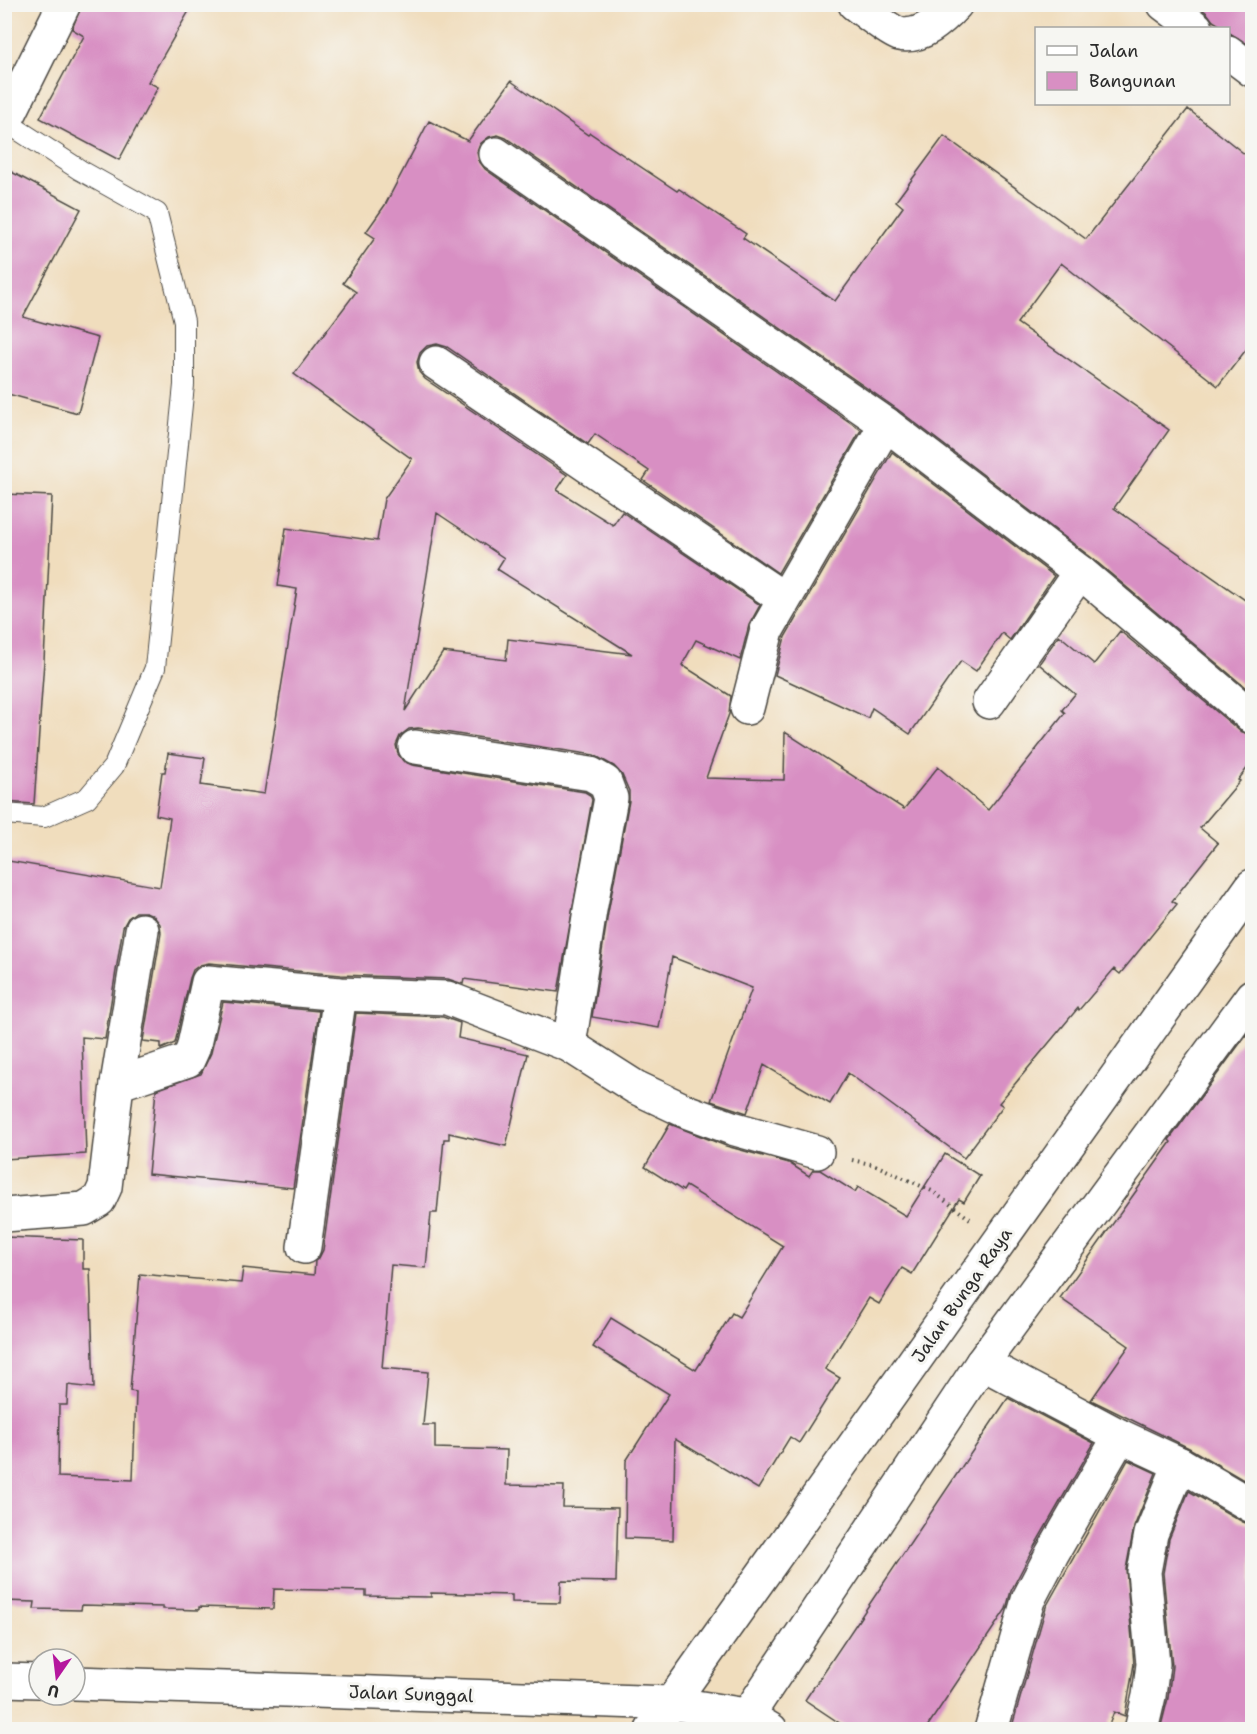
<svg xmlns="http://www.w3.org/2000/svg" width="1257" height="1734" viewBox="0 0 1257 1734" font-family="'Shantell Sans',sans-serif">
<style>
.building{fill:#d88fc3;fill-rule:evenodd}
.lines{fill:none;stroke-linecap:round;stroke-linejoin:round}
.service-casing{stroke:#494641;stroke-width:22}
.minor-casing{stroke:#494641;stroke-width:36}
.primary-casing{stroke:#494641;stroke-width:36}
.path{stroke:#494641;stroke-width:4;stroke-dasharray:1.5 4.5;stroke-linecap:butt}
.service{stroke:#fff;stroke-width:20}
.minor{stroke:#fff;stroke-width:33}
.primary{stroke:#fff;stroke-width:33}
.labels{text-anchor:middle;stroke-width:6;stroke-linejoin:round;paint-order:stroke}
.street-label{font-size:18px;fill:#2b2b2b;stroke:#f6f6f2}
</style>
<rect width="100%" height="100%" fill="#f6f6f2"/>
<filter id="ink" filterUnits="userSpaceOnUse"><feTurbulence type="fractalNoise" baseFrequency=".0167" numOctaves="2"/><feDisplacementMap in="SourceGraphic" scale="12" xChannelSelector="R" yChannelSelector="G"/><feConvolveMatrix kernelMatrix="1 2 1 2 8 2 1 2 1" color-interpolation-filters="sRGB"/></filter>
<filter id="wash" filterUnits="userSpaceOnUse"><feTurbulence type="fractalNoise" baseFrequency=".008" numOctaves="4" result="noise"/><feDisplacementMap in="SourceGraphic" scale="24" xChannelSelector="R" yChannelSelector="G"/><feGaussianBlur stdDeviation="1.35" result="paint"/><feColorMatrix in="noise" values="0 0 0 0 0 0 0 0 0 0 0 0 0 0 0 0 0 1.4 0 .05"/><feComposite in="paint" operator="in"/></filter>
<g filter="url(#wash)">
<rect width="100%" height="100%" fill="#f0ddbd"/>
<g id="blocks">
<!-- building -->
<g class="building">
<polygon points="82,4 193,4 148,82 158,87 119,160 40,118 84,36 72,29"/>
<polygon points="1196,4 1252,4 1252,47 1228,32 1228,28 1224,28 1213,21 1207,13"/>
<path d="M511 81 588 135 590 133 677 191 679 189 746 234 743 238 835 301 903 207 896 201 944 136 1086 239 1188 109 1252 160V342L1218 386 1061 263 1017 323 1169 430 1114 508 1252 605V693L1092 558 897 409 506 138 498 135 489 137 480 144 477 152 479 161 485 169 861 430 778 573 643 480 649 471 595 434 588 444 447 347 437 344 427 346 420 353 417 362 419 372 425 379 567 475 557 490 613 525 622 512 760 605 749 625 740 660 696 640 682 665 731 696 729 714 706 778 784 780 785 732 904 809 938 767 988 810 1065 713 1062 710 1075 694 1039 664 1059 635 1094 664 1120 631 1240 731 1252 735V762L1238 780 1240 781 1200 828 1218 843 1172 901 1177 904 1120 974 1114 969 1079 1010 1078 1008 999 1103 1003 1106 964 1158 848 1073 830 1104 764 1065 747 1113 711 1101 752 988 672 957 659 1028 592 1017 608 913 629 801V791L622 775 614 766 594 755 418 728 409 729 400 736 396 745 398 754 403 761 412 765 585 792 590 795 592 800 558 992 464 979 463 984 448 979 341 975 209 963 200 965 193 970 190 978 175 1043 161 1049V1043L143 1041 161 933 160 924 153 915 146 912H136L128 918 123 927 105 1039 82 1037 86 1154 4 1159V887L9 861 160 887 170 818 156 815 162 772H165L168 753 205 758 201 785 264 794 297 589 278 586 286 528 377 541 384 499 412 459 294 374 356 292 343 283 375 238 366 232 385 205 429 121 468 141ZM437 513 504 558 497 569 632 654 508 639 506 660 443 652 405 711Z"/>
<polygon points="4,168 81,209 23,317 98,338 78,413 4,393"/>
<polygon points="892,452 1054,576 1010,640 1002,633 976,671 961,661 910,734 872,708 868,718 775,675 785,637"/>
<polygon points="4,494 52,496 44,661 34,804 4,802"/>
<polygon points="223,1002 319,1011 293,1188 148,1174 156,1090 201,1074 211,1053"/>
<polygon points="356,1013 443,1017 460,1023 458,1038 528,1054 506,1146 449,1133 449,1139 444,1139 437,1213 431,1213 426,1268 391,1265 382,1368 428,1372 423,1425 435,1425 435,1448 507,1450 506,1485 564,1486 563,1507 618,1508 616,1582 561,1581 560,1603 512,1602 512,1595 431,1593 431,1597 366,1596 366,1591 274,1589 273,1609 199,1607 199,1610 163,1609 163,1607 82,1605 81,1610 34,1609 35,1602 4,1601 4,1237 83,1240 83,1269 90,1269 94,1388 68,1385 67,1405 59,1405 58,1477 133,1480 136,1392 130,1391 140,1274 241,1283 243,1268 314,1275 315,1261 319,1258 323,1250"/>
<polygon points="1252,1027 1252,1485 1189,1448 1091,1400 1129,1346 1060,1298 1171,1142 1169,1140"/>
<polygon points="670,1124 726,1146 789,1163 809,1176 813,1170 820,1170 855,1192 858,1187 906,1216 945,1154 980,1176 964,1202 959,1199 912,1274 902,1268 879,1304 869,1298 825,1369 840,1378 799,1443 790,1437 758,1489 675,1439 673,1540 625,1538 626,1461 669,1394 593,1347 611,1318 696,1370 732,1313 739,1317 783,1246 686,1186 683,1191 645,1167"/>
<polygon points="1008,1398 1094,1443 1035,1545 1011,1591 1006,1609 925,1730 850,1730 805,1700"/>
<polygon points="1128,1460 1156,1473 1134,1527 1126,1569 1134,1664 1125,1716 1114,1712 1107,1730 1011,1730 1046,1607"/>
<polygon points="1189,1491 1243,1522 1252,1525 1252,1730 1160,1730 1168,1698 1172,1666 1163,1573 1169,1539"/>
</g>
</g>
</g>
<g filter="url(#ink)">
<use href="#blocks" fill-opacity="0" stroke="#494641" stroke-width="1.5"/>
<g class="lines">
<defs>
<polyline id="service" points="4,814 44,817 87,798 114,766 155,668 184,385 184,321 157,213 80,170 6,122"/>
<g id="minor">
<path d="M855 4C864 11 890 31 899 34 921 39 942 19 956 4"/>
<polyline points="1164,4 1196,28"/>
<polyline points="1228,52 1252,70"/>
<polyline points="4,125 64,4"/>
<polyline points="496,154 886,424 1080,572 1252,717"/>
<polyline points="436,363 784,599"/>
<polyline points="989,702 1080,572"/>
<polyline points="747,708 767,630 886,424"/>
<polyline points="415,747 591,774 605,782 611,798 590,910 569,1045"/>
<polyline points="117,1084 142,930"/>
<polyline points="4,1215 84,1209 99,1200 105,1187 117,1084 188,1060 193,1049 208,982 340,994 447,998 569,1045 635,1087 688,1112 732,1128 817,1152"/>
<polyline points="304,1247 340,994"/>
<polyline points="982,1363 1120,1436 1180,1464 1252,1506"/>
<polyline points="746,1715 771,1730"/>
<polyline points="991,1730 1028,1600 1052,1554 1120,1436"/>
<polyline points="1141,1730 1149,1696 1153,1664 1144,1572 1151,1534 1180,1464"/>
</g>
<g id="primary">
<polyline points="4,1680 39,1681"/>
<polyline points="75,1683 670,1703 746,1715"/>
<polyline points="652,1730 1252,886"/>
<polyline points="738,1730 982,1363 1252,996"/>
</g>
</defs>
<!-- service casing -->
<use href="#service" class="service-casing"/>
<!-- minor casing -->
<use href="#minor" class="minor-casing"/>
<!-- primary casing -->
<use href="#primary" class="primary-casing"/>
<!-- path -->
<polyline class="path" points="852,1160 875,1165 932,1191 970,1219"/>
<!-- service -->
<use href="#service" class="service"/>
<!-- minor -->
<use href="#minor" class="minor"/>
<!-- primary -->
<use href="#primary" class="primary"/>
</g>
</g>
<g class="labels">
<!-- street labels -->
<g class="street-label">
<text transform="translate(962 1295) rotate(-55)" y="6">Jalan Bunga Raya</text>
<text transform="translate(411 1694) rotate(2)" y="6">Jalan Sunggal</text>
</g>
</g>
<!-- margin -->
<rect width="1257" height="1734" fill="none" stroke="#f6f6f2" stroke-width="24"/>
<!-- legend -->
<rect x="1035" y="27" width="195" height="78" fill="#f6f6f2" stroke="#a5a5a2" stroke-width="1.5"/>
<rect x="1047" y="46" width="30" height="9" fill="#ffffff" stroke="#a5a5a2" stroke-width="1.5"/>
<text x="1089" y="57" font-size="18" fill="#2b2b2b">Jalan</text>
<rect x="1047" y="72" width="30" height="18" fill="#d88fc3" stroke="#a5a5a2" stroke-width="1.5"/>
<text x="1089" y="87" font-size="18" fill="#2b2b2b">Bangunan</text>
<!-- north arrow -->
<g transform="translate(57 1677) rotate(194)"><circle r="28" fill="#f6f6f2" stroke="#a5a5a2" stroke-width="1.5"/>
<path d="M0-4.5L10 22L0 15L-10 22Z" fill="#b5179e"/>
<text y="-9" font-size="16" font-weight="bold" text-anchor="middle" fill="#2b2b2b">U</text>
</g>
</svg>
